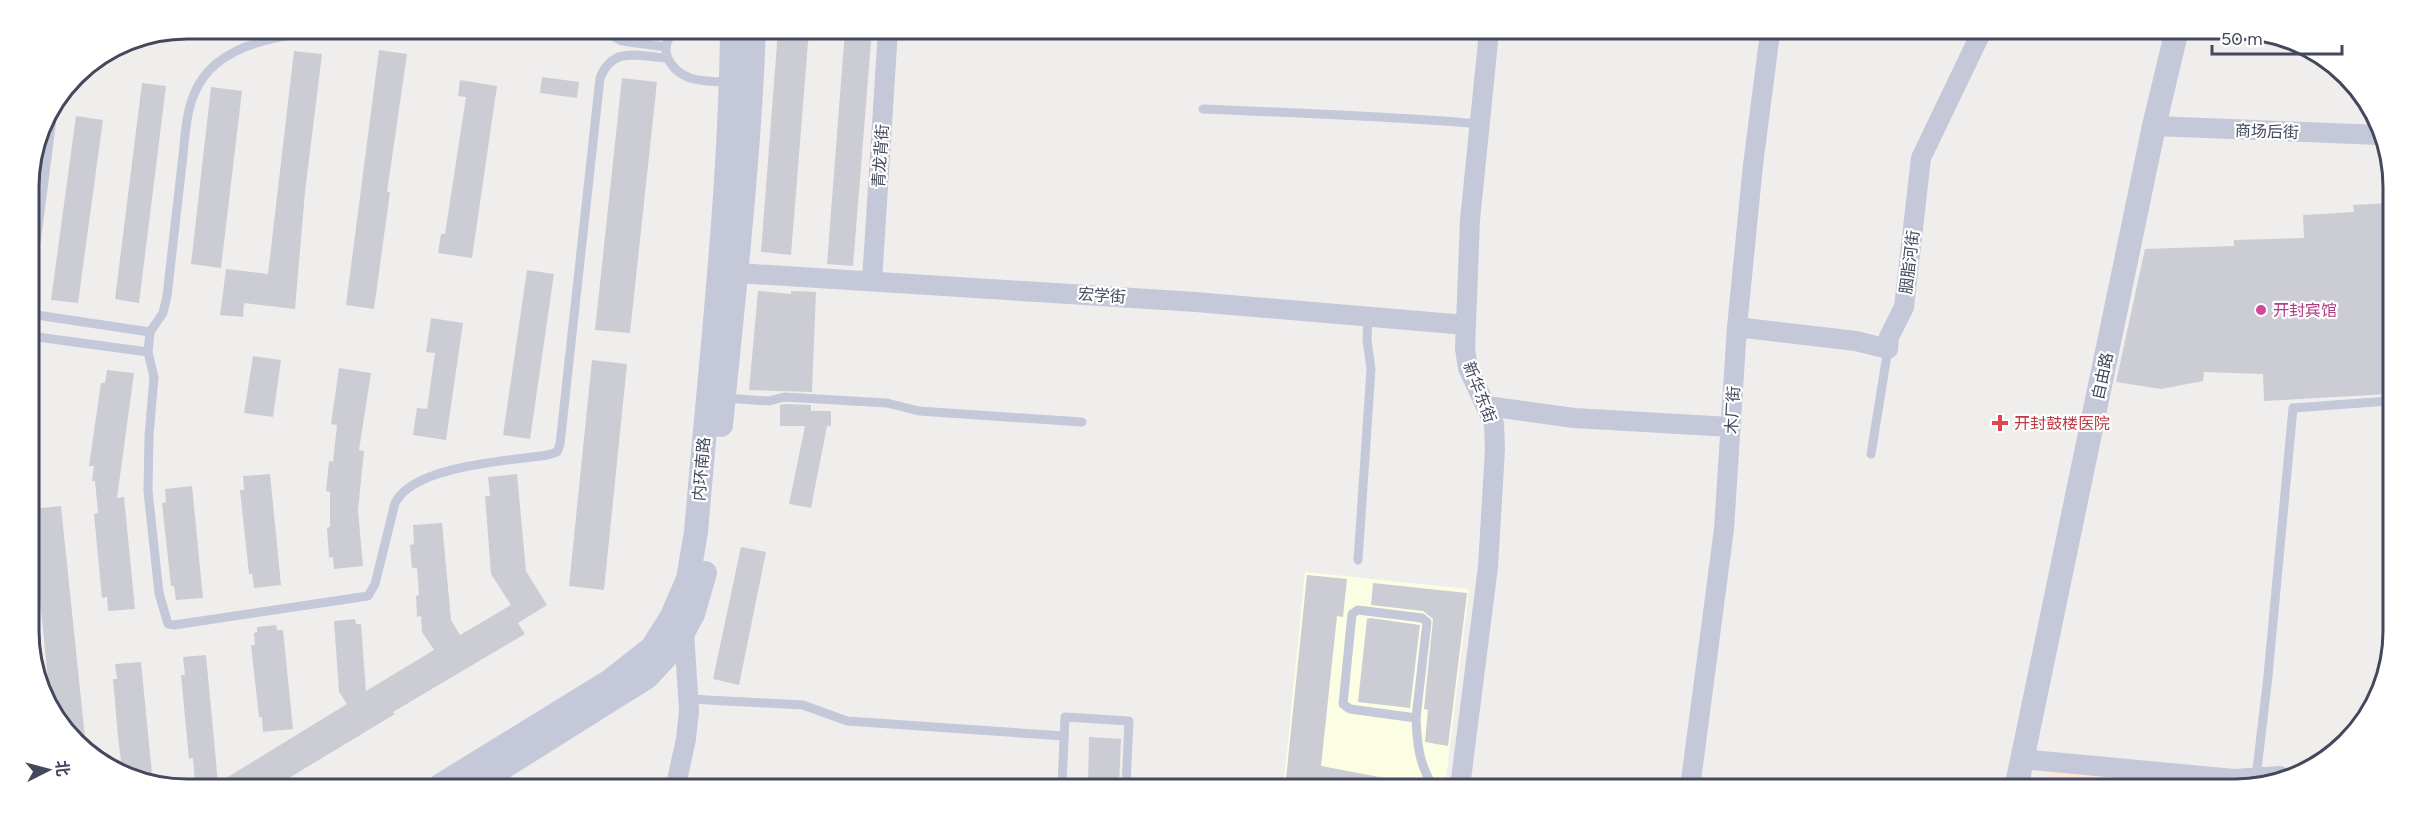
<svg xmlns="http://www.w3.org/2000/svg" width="2422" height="818" viewBox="0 0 2422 818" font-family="Figtree,'Noto Sans SC',sans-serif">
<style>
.commercial{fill:#fcfee3}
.medical{fill:#fde8d9}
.building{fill:#ccccd5}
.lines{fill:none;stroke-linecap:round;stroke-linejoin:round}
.service{stroke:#c4c8d9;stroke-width:9}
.minor{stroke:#c4c8d9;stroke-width:20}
.tertiary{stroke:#c4c8d9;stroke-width:24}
.hotel-dot{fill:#d1479c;stroke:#fff;stroke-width:2}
.health-dot{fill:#e0444e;stroke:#fff;stroke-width:2}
.labels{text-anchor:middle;stroke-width:4.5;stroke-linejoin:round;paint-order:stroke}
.street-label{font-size:16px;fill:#43485c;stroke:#fff}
.hotel-label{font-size:16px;fill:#b23c85;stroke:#fff;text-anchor:start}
.health-label{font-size:16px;fill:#be3a42;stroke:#fff;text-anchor:start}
.rim{fill:none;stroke:#43485c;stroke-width:3}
</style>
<rect width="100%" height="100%" fill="#f0eeec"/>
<!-- commercial -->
<polygon class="commercial" points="1305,572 1469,589 1445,787 1324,787 1284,780"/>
<!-- medical -->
<polygon class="medical" points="2059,770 2255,785 2245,789 2036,789 2039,780"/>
<!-- building -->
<g class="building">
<polygon points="778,30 809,30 791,255 761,252"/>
<polygon points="845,30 872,30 853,266 827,264"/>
<polygon points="379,50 407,54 387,192 390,192 374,309 346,305"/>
<polygon points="294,51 322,54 305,192 295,309 244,303 243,317 220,315 226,269 268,274"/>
<polygon points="542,77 579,82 577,98 540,93"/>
<polygon points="622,78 657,82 630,333 595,330"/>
<polygon points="460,80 497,86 472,258 438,253 441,234 445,234 466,97 458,96"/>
<polygon points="142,83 166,86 139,303 115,299"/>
<polygon points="211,87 242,91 221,268 191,264"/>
<polygon points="76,116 103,120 78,303 51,300"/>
<polygon points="2390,203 2389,394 2264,401 2263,374 2204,372 2203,381 2161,389 2116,382 2145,249 2234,246 2234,240 2304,238 2303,215 2354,212 2353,205"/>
<polygon points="527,270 554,274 530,439 503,435"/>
<polygon points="758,291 791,294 791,291 816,292 812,392 749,390"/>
<polygon points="431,318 463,323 446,440 413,435 417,408 427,409 435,353 426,352"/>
<polygon points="253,356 281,360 273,417 244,413"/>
<polygon points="592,360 627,364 604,590 569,586"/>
<polygon points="339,368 371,373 359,450 364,451 358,510 363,566 334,569 333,557 329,558 327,528 330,527 330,492 326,491 329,461 333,462 337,425 331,424"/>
<polygon points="107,370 134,373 117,498 124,497 135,609 108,611 107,597 102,598 94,514 98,513 95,481 92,481 94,466 89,466 101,383 105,383"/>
<polygon points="785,404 811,405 811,411 831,411 831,426 827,426 811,508 789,504 805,426 780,426 780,405"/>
<polygon points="270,474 281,585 254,588 252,574 249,574 240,490 244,490 243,476"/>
<polygon points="517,474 526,571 547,605 518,623 525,634 393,712 395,714 279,784 195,784 193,758 189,759 181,675 185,675 183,657 206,655 218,783 347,704 339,692 334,621 355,619 356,624 361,624 366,691 434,650 422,632 421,616 417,617 416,596 419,595 417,568 412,568 410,545 414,544 413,525 442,523 451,620 460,635 511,605 491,574 485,496 490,496 488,477"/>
<polygon points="192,486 203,598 176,600 174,586 171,586 162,503 166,502 165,489"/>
<polygon points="61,506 86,747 68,736 50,700 31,509"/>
<polygon points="741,547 766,552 739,685 713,679"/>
<polygon points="1307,575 1347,579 1343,617 1337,616 1321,766 1395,780 1395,787 1343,787 1286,779"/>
<polygon points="1373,583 1467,593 1448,746 1425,742 1428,710 1424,709 1433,619 1423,611 1371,605"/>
<polygon points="1370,618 1420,625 1410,708 1358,702 1367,619"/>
<polygon points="276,625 277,630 283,630 293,729 263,732 262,717 259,717 251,645 255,645 254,633 257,632 257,627"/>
<polygon points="141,662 153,784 146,784 122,769 118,737 113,679 117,679 115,664"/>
<polygon points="1089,737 1121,739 1119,786 1088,786"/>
</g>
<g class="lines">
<!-- service -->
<g class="service">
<path d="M343 29C293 34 218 38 195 92 185 114 185 141 182 164 177 208 172 252 167 296L163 313 150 332 148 352 154 377 149 436 148 491 159 593 168 624 174 625 368 596 375 584 395 503C414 465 509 461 548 455L557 452 560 444 600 78C613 46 636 56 667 58"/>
<polyline points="609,30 616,38 622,41 666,47"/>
<path d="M676 30C656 47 669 70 690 78 703 82 716 82 729 82"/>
<path d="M1203 109C1295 113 1387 116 1479 124"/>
<polyline points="30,314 150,332"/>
<polyline points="30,336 148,352"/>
<polyline points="724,398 769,401 784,397 887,403 919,411 1082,422"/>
<polyline points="1871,454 1888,349"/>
<polyline points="1358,560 1371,369 1367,340 1368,316"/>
<polygon points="1358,610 1422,618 1427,622 1416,718 1350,709 1343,704 1352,614"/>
<polyline points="689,699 803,705 847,721 1064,736"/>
<path d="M1416 718C1417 743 1419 766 1434 787"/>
<polyline points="2256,778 2268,676 2293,408 2389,401"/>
<polyline points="1461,782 1553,787"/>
<polyline points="1062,786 1065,717 1129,721 1126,786"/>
</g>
<!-- minor -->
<g class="minor">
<polyline points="2154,126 2380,135"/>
<polyline points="737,273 1196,302 1466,325"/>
<polyline points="872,281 888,30"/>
<polyline points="1737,327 1856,341 1888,349 1889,337 1904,307 1921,158 1981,33"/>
<polyline points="1487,406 1574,418 1731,427"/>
<polyline points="2022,759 2234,779 2280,776"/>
<polyline points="676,785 686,739 689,711 684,631"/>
<polyline points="1460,787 1488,567 1495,449 1494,424 1468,368 1465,349 1470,220 1489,32"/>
<polyline points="1690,788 1724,529 1737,327 1753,165 1770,33"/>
</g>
<!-- tertiary -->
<g class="tertiary">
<polyline points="29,239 44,122"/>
<path d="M721 425C734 293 749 162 754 30"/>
<path d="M441 785 610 681 652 648 672 616 688 579 696 532C710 365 730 198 732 30"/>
<polyline points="475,785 647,677 672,650 684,631 693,614 705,573"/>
<polyline points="2016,789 2154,126 2176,34"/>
</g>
</g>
<!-- markers -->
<circle class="hotel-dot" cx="2261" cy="310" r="6"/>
<path class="health-dot" d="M1997 414h6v6h6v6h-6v6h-6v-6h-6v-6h6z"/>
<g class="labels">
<!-- street labels -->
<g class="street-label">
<text transform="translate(2267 131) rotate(2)" y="6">商场后街</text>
<text transform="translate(880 156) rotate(-86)" y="6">青龙背街</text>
<text transform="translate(1909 262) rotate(-83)" y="6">胭脂河街</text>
<text transform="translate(1102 295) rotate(4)" y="6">宏学街</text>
<text transform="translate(2102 376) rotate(-78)" y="6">自由路</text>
<text transform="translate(1480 392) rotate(69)" y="6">新华东街</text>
<text transform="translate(1732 410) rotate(-87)" y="6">木厂街</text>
<text transform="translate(701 469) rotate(-85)" y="6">内环南路</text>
</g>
<!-- hotel labels -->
<g class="hotel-label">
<text x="2273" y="316">开封宾馆</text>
</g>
<!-- health labels -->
<g class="health-label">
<text x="2014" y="429">开封鼓楼医院</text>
</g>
</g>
<!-- crop -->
<path d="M0 0H2422V818H0ZM187 39H2235A148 148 0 0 1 2383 187V631A148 148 0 0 1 2235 779H187A148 148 0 0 1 39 631V187A148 148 0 0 1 187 39Z" fill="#fff" fill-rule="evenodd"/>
<path class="rim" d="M187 39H2235A148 148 0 0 1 2383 187V631A148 148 0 0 1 2235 779H187A148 148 0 0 1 39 631V187A148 148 0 0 1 187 39Z"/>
<!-- north arrow -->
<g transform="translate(48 770) rotate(84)" stroke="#ffffff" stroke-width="4.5" paint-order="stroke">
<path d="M0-4.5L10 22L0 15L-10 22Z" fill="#43485c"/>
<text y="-9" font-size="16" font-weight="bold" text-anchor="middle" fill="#43485c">北</text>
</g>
<!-- scale -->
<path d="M2212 45v9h130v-9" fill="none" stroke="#43485c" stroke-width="3"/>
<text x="2221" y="45" font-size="18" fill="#43485c" stroke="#ffffff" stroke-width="4.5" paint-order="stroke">50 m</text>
</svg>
